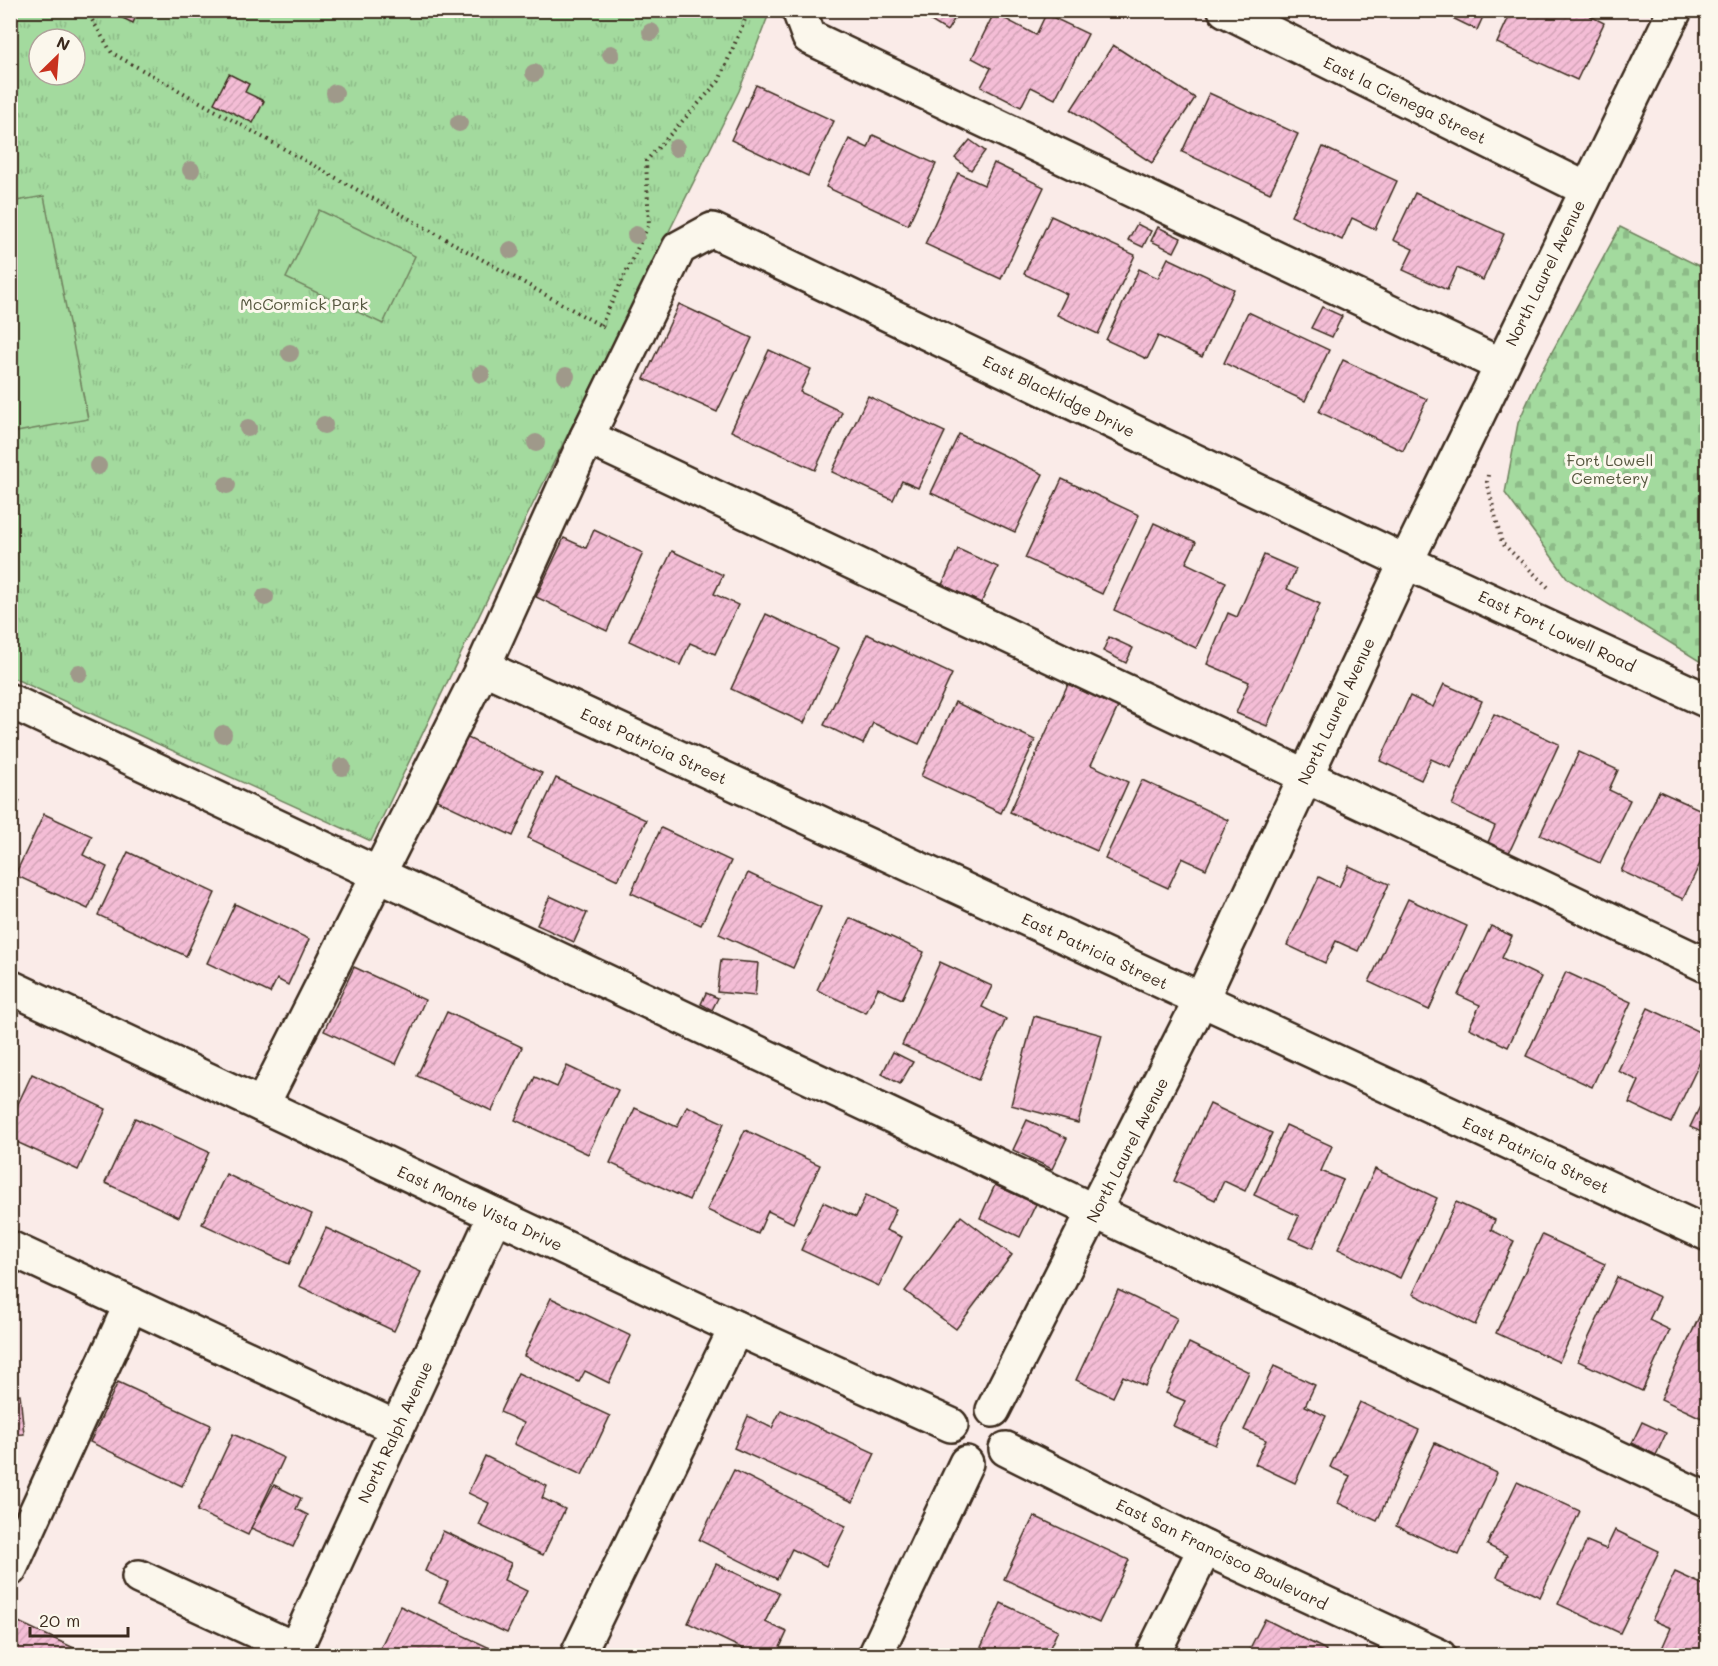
<svg xmlns="http://www.w3.org/2000/svg" width="1718" height="1666" viewBox="0 0 1718 1666" font-family="Mali,sans-serif">
<style>
.cemetery{fill:url(#cemetery-stones);stroke:#6f825e;stroke-width:1.5}
.park{fill:url(#park-tufts);stroke:#6f825e;stroke-width:1.5;fill-rule:evenodd}
.garden{fill:#a3da9e;stroke:#6f825e;stroke-width:1.5}
.building{fill:url(#building-hatch);stroke:#3b2a1e;stroke-width:1.5}
.lines{fill:none;stroke-linecap:round;stroke-linejoin:round}
.minor-casing{stroke:#3b2a1e;stroke-width:38}
.path{stroke:#3b2a1e;stroke-width:4;stroke-dasharray:1.5 4.5;stroke-linecap:butt}
.minor{stroke:#fbf7ec;stroke-width:33}
.tree{fill:#9f998a}
.labels{text-anchor:middle;stroke-width:6;stroke-linejoin:round;paint-order:stroke}
.street-label{font-size:16px;fill:#3b2a1e;stroke:#fbf7ec}
.park-label{font-size:16px;fill:#55563e;stroke:#fbf7ec}
</style>
<defs>
<pattern id="cemetery-stones" width="16" height="16" patternUnits="userSpaceOnUse" patternTransform="scale(1.5)"><rect width="16" height="16" fill="#a3da9e"/><path d="M2 7V4a2 2 0 0 1 4 0v3zM10 15v-3a2 2 0 0 1 4 0v3z" fill="#8dbb88"/></pattern>
<pattern id="park-tufts" width="24" height="20" patternUnits="userSpaceOnUse" patternTransform="scale(1.5)"><rect width="24" height="20" fill="#a3da9e"/><path d="M3 7l-1-3M5 7V3M7 7l1-3M15 17l-1-3M17 17v-4M19 17l1-3" fill="none" stroke="#8dbb88"/></pattern>
<pattern id="building-hatch" width="6" height="6" patternUnits="userSpaceOnUse" patternTransform="scale(1.5)"><rect width="6" height="6" fill="#f4bdd6"/><path d="M-1 1l2-2M0 6l6-6M5 7l2-2" fill="none" stroke="#d2a3b7"/></pattern>
</defs>
<rect width="100%" height="100%" fill="#faebe8"/>
<filter id="ink" filterUnits="userSpaceOnUse"><feTurbulence type="fractalNoise" baseFrequency=".0167" numOctaves="2"/><feDisplacementMap in="SourceGraphic" scale="12" xChannelSelector="R" yChannelSelector="G"/><feConvolveMatrix kernelMatrix="1 2 1 2 8 2 1 2 1" color-interpolation-filters="sRGB"/></filter>
<g filter="url(#ink)">
<!-- cemetery -->
<polygon class="cemetery" points="1620,227 1707,270 1708,656 1704,664 1568,579 1505,493 1518,423 1541,372"/>
<!-- park -->
<path class="park" d="M11 11H770L739 91 528 514 371 841 11 677ZM39 39H75V75H39Z"/>
<!-- garden -->
<g class="garden">
<polygon points="44,196 88,419 11,433 11,202"/>
<polygon points="319,210 415,256 383,324 286,278"/>
</g>
<!-- building -->
<g class="building">
<polygon points="106,10 139,10 133,23"/>
<polygon points="913,10 960,10 947,31"/>
<polygon points="1436,10 1486,10 1477,30"/>
<polygon points="1512,10 1579,10 1604,23 1577,80 1497,43"/>
<polygon points="994,13 1036,35 1046,14 1088,34 1055,99 1031,87 1021,107 981,87 991,68 972,58"/>
<polygon points="1113,45 1195,98 1152,163 1071,110"/>
<polygon points="229,74 249,84 245,92 264,101 253,123 214,103"/>
<polygon points="756,85 834,121 808,176 731,140"/>
<polygon points="1209,93 1298,134 1270,193 1182,152"/>
<polygon points="873,135 936,164 908,225 826,187 849,139 868,148"/>
<polygon points="970,140 985,151 971,170 955,158"/>
<polygon points="1323,147 1397,181 1375,229 1352,218 1342,240 1291,216"/>
<polygon points="994,163 1044,187 1001,279 925,244 958,173 984,185"/>
<polygon points="1415,193 1504,234 1483,280 1457,268 1447,290 1403,270 1413,249 1393,240"/>
<polygon points="1051,216 1135,255 1098,334 1057,315 1067,294 1024,274"/>
<polygon points="1137,224 1151,231 1143,247 1128,240"/>
<polygon points="1158,227 1181,238 1174,252 1151,241"/>
<polygon points="1168,258 1234,289 1202,357 1158,336 1147,359 1106,340 1139,269 1158,278"/>
<polygon points="679,304 752,338 717,412 644,379"/>
<polygon points="1322,307 1342,316 1332,337 1311,328"/>
<polygon points="1248,312 1329,350 1305,401 1224,363"/>
<polygon points="769,350 811,369 800,392 842,412 815,470 731,431"/>
<polygon points="1343,360 1427,399 1403,451 1319,412"/>
<polygon points="868,396 945,432 918,488 902,481 893,500 832,472"/>
<polygon points="959,434 1043,474 1015,532 931,493"/>
<polygon points="1062,479 1139,515 1102,594 1025,558"/>
<polygon points="1154,523 1196,542 1186,563 1226,582 1196,648 1114,610"/>
<polygon points="594,530 643,553 607,631 536,597 564,538 586,548"/>
<polygon points="958,549 998,567 981,603 942,585"/>
<polygon points="672,551 723,575 714,594 738,605 715,654 690,643 680,665 629,641"/>
<polygon points="1264,555 1296,569 1287,589 1320,604 1267,726 1236,713 1249,682 1207,664 1228,613 1237,617"/>
<polygon points="766,614 839,648 804,723 731,689"/>
<polygon points="867,634 952,674 919,744 873,723 863,744 824,725"/>
<polygon points="1109,637 1133,648 1126,663 1103,651"/>
<polygon points="1068,684 1118,707 1091,765 1128,782 1097,851 1010,812"/>
<polygon points="1444,684 1482,701 1451,768 1431,759 1421,780 1380,761 1410,696 1433,707"/>
<polygon points="955,702 1035,740 1001,813 921,776"/>
<polygon points="1494,714 1559,744 1507,857 1486,847 1495,826 1452,805"/>
<polygon points="455,732 542,773 513,836 426,795"/>
<polygon points="1579,752 1618,770 1609,790 1630,800 1600,863 1540,835"/>
<polygon points="556,778 646,820 618,880 528,838"/>
<polygon points="1142,780 1228,820 1206,869 1182,858 1168,888 1105,859"/>
<polygon points="1659,791 1708,813 1708,847 1683,899 1621,871"/>
<polygon points="10,797 20,801 10,821"/>
<polygon points="44,814 92,836 83,855 107,867 88,909 15,875"/>
<polygon points="661,828 731,861 701,925 631,893"/>
<polygon points="128,852 215,893 186,956 98,915"/>
<polygon points="1349,866 1389,884 1358,951 1336,941 1325,963 1287,945 1319,877 1339,887"/>
<polygon points="748,873 821,907 793,968 719,934"/>
<polygon points="1708,893 1708,907 1702,904"/>
<polygon points="550,896 587,913 574,942 537,925"/>
<polygon points="1408,899 1467,926 1429,1010 1369,982"/>
<polygon points="235,904 309,939 288,985 277,979 270,993 207,963"/>
<polygon points="850,918 924,952 902,999 878,988 866,1013 817,990"/>
<polygon points="1491,926 1512,936 1502,958 1541,977 1508,1047 1469,1028 1480,1005 1458,995"/>
<polygon points="721,960 758,963 755,996 717,992"/>
<polygon points="940,962 992,986 982,1007 1006,1019 978,1080 902,1045"/>
<polygon points="354,967 425,1000 396,1064 324,1031"/>
<polygon points="1566,972 1631,1002 1592,1087 1526,1056"/>
<polygon points="706,993 718,998 712,1010 701,1004"/>
<polygon points="1648,1008 1708,1036 1708,1045 1671,1123 1629,1103 1639,1081 1618,1071"/>
<polygon points="447,1012 522,1047 492,1111 417,1076"/>
<polygon points="1034,1016 1102,1035 1078,1123 1011,1105"/>
<polygon points="893,1052 913,1062 900,1084 882,1074"/>
<polygon points="567,1066 618,1090 588,1154 515,1120 535,1077 557,1087"/>
<polygon points="32,1074 106,1109 78,1170 10,1139 10,1121"/>
<polygon points="1708,1090 1708,1135 1690,1127"/>
<polygon points="1210,1104 1272,1133 1245,1191 1224,1181 1215,1200 1174,1181"/>
<polygon points="687,1106 724,1123 689,1200 610,1163 635,1108 677,1127"/>
<polygon points="135,1118 209,1152 179,1217 105,1183"/>
<polygon points="1027,1120 1067,1138 1052,1169 1013,1150"/>
<polygon points="1286,1125 1332,1146 1321,1171 1343,1180 1313,1248 1289,1238 1299,1216 1254,1195"/>
<polygon points="745,1130 820,1165 793,1223 768,1211 758,1234 707,1210"/>
<polygon points="1375,1169 1437,1198 1400,1278 1338,1249"/>
<polygon points="226,1174 312,1214 289,1264 202,1224"/>
<polygon points="995,1185 1036,1204 1020,1237 980,1218"/>
<polygon points="866,1195 896,1209 886,1230 902,1237 879,1286 801,1250 823,1202 856,1217"/>
<polygon points="1456,1202 1495,1220 1491,1230 1514,1241 1475,1325 1413,1294"/>
<polygon points="961,1216 1012,1255 956,1329 905,1291"/>
<polygon points="326,1228 421,1272 394,1331 299,1286"/>
<polygon points="1542,1235 1605,1264 1559,1362 1496,1333"/>
<polygon points="1617,1277 1660,1297 1649,1320 1670,1330 1642,1391 1578,1361"/>
<polygon points="1118,1290 1177,1318 1145,1386 1123,1376 1113,1397 1076,1380"/>
<polygon points="551,1298 631,1336 609,1383 585,1371 579,1382 524,1356"/>
<polygon points="1699,1317 1708,1321 1708,1421 1661,1399"/>
<polygon points="1189,1343 1249,1372 1215,1445 1173,1426 1185,1401 1166,1393"/>
<polygon points="1274,1366 1315,1385 1305,1406 1326,1416 1295,1483 1255,1464 1266,1440 1244,1430"/>
<polygon points="518,1373 610,1416 582,1475 514,1444 524,1423 500,1412"/>
<polygon points="118,1382 211,1425 182,1486 90,1442"/>
<polygon points="20,1394 24,1434 10,1435 10,1395"/>
<polygon points="1360,1402 1419,1430 1377,1521 1338,1503 1350,1476 1330,1467"/>
<polygon points="781,1410 875,1453 853,1502 734,1448 748,1416 772,1428"/>
<polygon points="1642,1422 1666,1433 1656,1455 1632,1443"/>
<polygon points="233,1434 284,1458 248,1535 197,1511"/>
<polygon points="1435,1443 1497,1473 1459,1555 1396,1526"/>
<polygon points="485,1456 547,1486 542,1498 565,1509 543,1555 479,1525 489,1503 468,1493"/>
<polygon points="734,1470 846,1526 826,1566 792,1549 777,1579 699,1540"/>
<polygon points="1517,1482 1580,1511 1540,1597 1497,1577 1507,1555 1487,1545"/>
<polygon points="274,1485 301,1498 296,1509 308,1515 293,1547 251,1528"/>
<polygon points="1034,1516 1129,1560 1099,1623 1004,1579"/>
<polygon points="1615,1530 1659,1551 1620,1633 1558,1604 1587,1541 1606,1549"/>
<polygon points="443,1531 511,1563 504,1580 527,1591 507,1633 439,1602 448,1582 425,1571"/>
<polygon points="716,1564 779,1593 765,1622 787,1632 776,1656 758,1656 688,1623"/>
<polygon points="1675,1572 1708,1587 1708,1656 1665,1656 1660,1653 1671,1628 1652,1620"/>
<polygon points="1001,1603 1058,1630 1046,1656 977,1656"/>
<polygon points="400,1606 503,1654 502,1656 389,1656 379,1651"/>
<polygon points="10,1618 91,1656 10,1656"/>
<polygon points="1265,1619 1326,1650 1324,1656 1246,1656"/>
<polygon points="696,1650 708,1656 693,1656"/>
</g>
<g class="lines">
<defs>
<g id="minor">
<polyline points="799,10 809,37 1501,365"/>
<polyline points="1225,10 1586,189"/>
<polyline points="483,667 1708,1234"/>
<polyline points="10,701 1708,1500"/>
<polyline points="1708,701 1406,562 712,230 679,248 587,437 1708,966"/>
<polyline points="10,987 736,1328 951,1425"/>
<polyline points="262,1105 483,667 587,437"/>
<polyline points="10,1248 397,1428"/>
<polyline points="993,1410 1201,1000 1406,562 1675,10"/>
<polyline points="1006,1449 1205,1548 1439,1656"/>
<polyline points="10,1569 131,1304"/>
<polyline points="139,1577 295,1649"/>
<polyline points="292,1656 495,1215"/>
<polyline points="577,1656 736,1328"/>
<polyline points="875,1656 966,1463"/>
<polyline points="1152,1656 1205,1548"/>
</g>
</defs>
<!-- minor casing -->
<use href="#minor" class="minor-casing"/>
<!-- path -->
<g class="path">
<polyline points="86,10 112,53 605,328"/>
<polyline points="601,325 649,224 646,161 719,81 749,10"/>
<polyline points="1488,475 1487,482 1502,543 1550,589"/>
</g>
<!-- minor -->
<use href="#minor" class="minor"/>
</g>
<!-- trees -->
<g class="tree">
<circle cx="651" cy="32" r="9"/>
<circle cx="611" cy="54" r="9"/>
<circle cx="534" cy="73" r="9"/>
<circle cx="335" cy="93" r="9"/>
<circle cx="459" cy="123" r="9"/>
<circle cx="676" cy="148" r="9"/>
<circle cx="191" cy="170" r="9"/>
<circle cx="636" cy="235" r="9"/>
<circle cx="511" cy="250" r="9"/>
<circle cx="290" cy="353" r="9"/>
<circle cx="481" cy="374" r="9"/>
<circle cx="566" cy="376" r="9"/>
<circle cx="324" cy="425" r="9"/>
<circle cx="248" cy="428" r="9"/>
<circle cx="536" cy="443" r="9"/>
<circle cx="98" cy="466" r="9"/>
<circle cx="227" cy="485" r="9"/>
<circle cx="265" cy="597" r="9"/>
<circle cx="79" cy="673" r="9"/>
<circle cx="223" cy="734" r="9"/>
<circle cx="342" cy="767" r="9"/>
</g>
</g>
<g class="labels">
<!-- street labels -->
<g class="street-label">
<text transform="translate(1405 100) rotate(26)" y="6">East la Cienega Street</text>
<text transform="translate(1545 273) rotate(-64)" y="6">North Laurel Avenue</text>
<text transform="translate(1059 396) rotate(26)" y="6">East Blacklidge Drive</text>
<text transform="translate(1557 631) rotate(25)" y="6">East Fort Lowell Road</text>
<text transform="translate(1336 711) rotate(-65)" y="6">North Laurel Avenue</text>
<text transform="translate(654 746) rotate(25)" y="6">East Patricia Street</text>
<text transform="translate(1095 951) rotate(25)" y="6">East Patricia Street</text>
<text transform="translate(1127 1150) rotate(-63)" y="6">North Laurel Avenue</text>
<text transform="translate(1536 1155) rotate(25)" y="6">East Patricia Street</text>
<text transform="translate(480 1208) rotate(25)" y="6">East Monte Vista Drive</text>
<text transform="translate(395 1432) rotate(-65)" y="6">North Ralph Avenue</text>
<text transform="translate(1222 1554) rotate(26)" y="6">East San Francisco Boulevard</text>
</g>
<!-- park labels -->
<g class="park-label">
<text x="304" y="310">McCormick Park</text>
<text x="1610" y="466">Fort Lowell<tspan x="1610" dy="18">Cemetery</tspan></text>
</g>
</g>
<!-- margin -->
<rect width="1718" height="1666" fill="none" stroke="#fbf7ec" stroke-width="36"/>
<rect x="18" y="18" width="1682" height="1630" fill="none" stroke="#3b2a1e" stroke-width="2" filter="url(#ink)"/>
<!-- north arrow -->
<g transform="translate(57 57) rotate(25)"><circle r="28" fill="#fbf7ec" stroke="#aea59a" stroke-width="1.5"/>
<path d="M0-4.5L10 22L0 15L-10 22Z" fill="#c8321e"/>
<text y="-9" font-size="16" font-weight="bold" text-anchor="middle" fill="#3b2a1e">N</text>
</g>
<!-- scale -->
<path d="M30 1627v9h98v-9" fill="none" stroke="#3b2a1e" stroke-width="3"/>
<text x="39" y="1627" font-size="18" fill="#3b2a1e" stroke="#fbf7ec" stroke-width="4.5" paint-order="stroke">20 m</text>
</svg>
